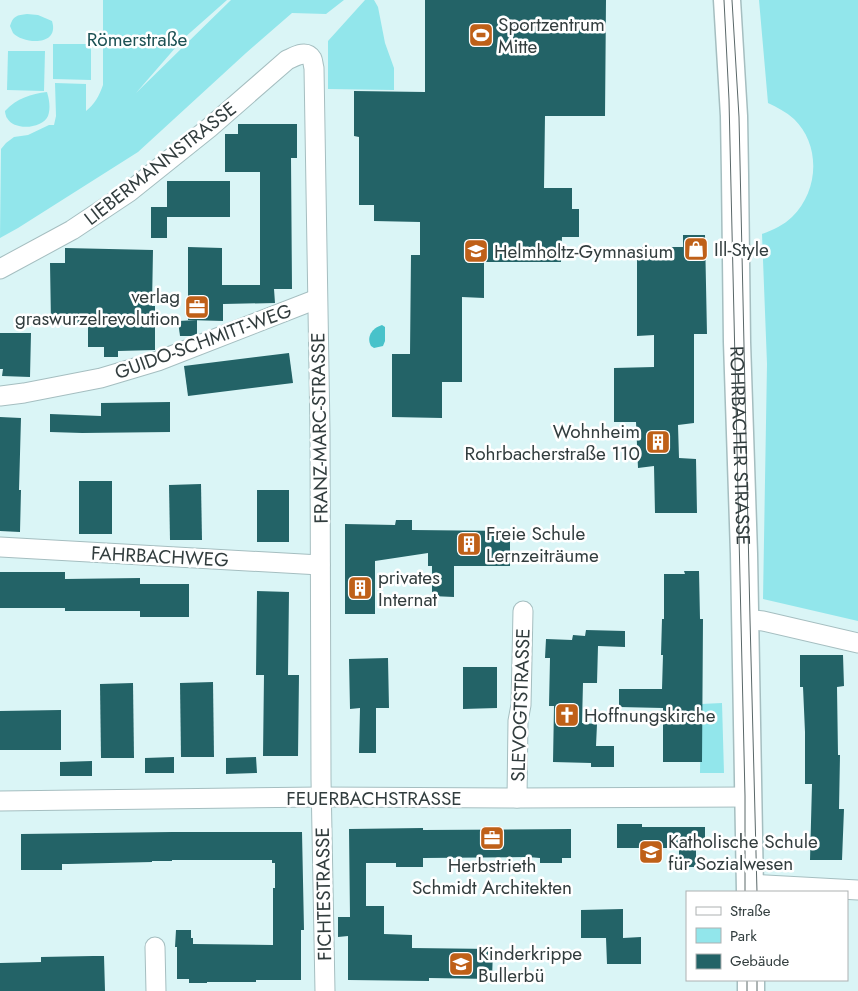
<svg xmlns="http://www.w3.org/2000/svg" width="858" height="991" viewBox="0 0 858 991" font-family="Jost,sans-serif">
<style>
.green{fill:#92e6eb}
.water{fill:#48c2ca}
.building{fill:#236367}
.lines{fill:none;stroke-linecap:round;stroke-linejoin:round}
.minor-casing{stroke:#a5bec0;stroke-width:21}
.secondary-casing{stroke:#a5bec0;stroke-width:29}
.minor{stroke:#fff;stroke-width:19}
.secondary{stroke:#fff;stroke-width:26}
.tram{stroke:#5a6869;stroke-width:1}
.labels{text-anchor:middle;stroke-width:5;stroke-linejoin:round;paint-order:stroke}
.poi-label{font-size:19px;fill:#323d3e;stroke:#fff;text-anchor:start}
.park-label{font-size:19px;fill:#1c5154;stroke:#fff}
.street-label{font-size:19px;fill:#323d3e;stroke:#fff}
</style>
<rect width="100%" height="100%" fill="#daf5f6"/>
<!-- green -->
<g class="green">
<path d="M103 0H227L183 39 136 93 231 0H344L326 14 292 13 246 53 138 152 18 228 0 238 1 149 6 143 14 137 28 135 49 125H54L56 116 55 83 86 84V111C95 104 99 96 103 85Z"/>
<polygon points="365,0 374,0 378,7 385,43 394,68 394,90 328,89 328,41"/>
<path d="M759 0H858V621L763 599 767 364 762 234C773 230 784 225 792 217 819 191 821 145 794 119 786 112 777 107 768 103Z"/>
<path d="M27 14 38 15 52 21C60 47 23 44 13 33 12 31 11 28 10 26 13 16 17 15 27 14Z"/>
<polygon points="53,44 91,44 91,80 53,79"/>
<polygon points="8,51 45,51 44,91 7,90"/>
<path d="M47 92C49 99 51 108 48 116 42 129 14 131 7 118 6 117 5 112 5 111 17 98 31 94 47 92Z"/>
<polygon points="722,703 724,773 700,773 701,704"/>
</g>
<!-- water -->
<path class="water" d="M382 325 385 327V341L383 346 374 348 371 346C366 337 372 328 382 325Z"/>
<!-- building -->
<g class="building">
<polygon points="425,0 606,0 605,116 545,116 544,188 572,188 572,209 579,209 579,237 562,237 561,262 484,262 484,298 462,297 462,382 442,382 442,418 392,417 392,354 410,354 411,255 420,255 420,222 374,221 374,205 359,205 359,137 354,136 354,91 425,92"/>
<polygon points="238,124 297,124 297,158 291,158 292,289 274,289 275,303 223,304 223,321 188,320 188,247 222,248 222,285 260,285 260,172 225,172 225,134 238,134"/>
<polygon points="167,181 230,181 230,217 167,217 167,238 151,238 151,207 167,207"/>
<polygon points="683,235 705,235 707,334 694,334 694,423 678,425 679,458 696,459 697,513 655,513 654,466 638,468 636,422 614,422 614,368 654,367 654,335 637,336 637,247 683,247"/>
<polygon points="65,248 153,250 152,306 155,306 155,350 118,351 118,357 104,357 104,347 88,347 88,323 51,323 50,263 65,263"/>
<polygon points="197,320 197,334 191,336 180,336 178,321"/>
<polygon points="0,333 31,333 30,377 2,376 3,369 0,369"/>
<polygon points="289,353 293,383 188,396 184,366"/>
<polygon points="170,402 170,432 82,433 50,432 50,414 101,416 101,403"/>
<polygon points="0,417 21,418 19,490 21,490 20,532 0,531"/>
<rect x="79" y="481" width="33" height="53"/>
<polygon points="201,484 202,540 170,540 169,485"/>
<rect x="257" y="490" width="32" height="52"/>
<polygon points="396,520 412,520 412,530 510,531 510,566 454,566 454,597 432,596 432,566 428,566 428,553 375,561 375,614 345,614 345,524 395,525"/>
<polygon points="684,571 699,571 700,619 703,619 702,762 663,762 663,708 619,707 619,689 662,689 663,655 661,655 662,619 664,619 664,574 685,574"/>
<polygon points="0,572 65,572 65,579 140,578 140,584 189,584 189,617 140,617 140,611 65,611 65,608 0,608"/>
<polygon points="257,591 289,592 288,675 299,675 298,756 263,756 264,675 256,675"/>
<polygon points="586,630 625,631 625,647 598,646 597,683 583,683 582,723 597,724 596,746 614,746 614,767 591,767 591,763 553,762 554,706 549,706 550,658 545,658 546,639 572,640 573,635 585,636"/>
<polygon points="800,655 843,655 844,686 837,687 838,755 840,755 839,809 844,809 842,860 810,860 812,784 805,784 805,732 803,687 800,687"/>
<polygon points="388,658 389,708 376,708 376,753 359,753 360,708 350,709 349,659"/>
<polygon points="463,667 497,667 497,708 463,709"/>
<polygon points="213,682 214,757 181,757 180,683"/>
<polygon points="133,683 134,758 101,758 100,684"/>
<polygon points="61,710 61,750 0,750 0,711"/>
<polygon points="174,757 174,773 145,773 145,758"/>
<polygon points="256,757 257,773 226,774 226,758"/>
<polygon points="92,761 92,776 60,776 60,762"/>
<polygon points="617,824 642,824 642,827 705,827 705,848 696,848 696,867 679,867 679,848 617,848"/>
<polygon points="423,828 423,830 571,829 571,858 562,858 562,863 540,863 540,858 528,857 423,858 423,867 396,867 396,863 366,863 366,906 384,906 384,934 412,935 412,948 493,949 492,979 429,978 429,981 348,980 348,936 338,937 338,917 350,917 349,829"/>
<polygon points="172,832 302,832 304,930 301,930 301,980 256,980 256,982 207,982 207,983 189,983 189,979 177,979 177,947 175,947 176,930 191,930 191,938 193,938 193,944 273,945 273,888 275,888 275,863 272,863 272,860 172,860 172,861 152,861 152,862 68,864 62,864 62,870 21,870 21,834"/>
<polygon points="623,909 623,938 641,937 641,964 607,964 606,938 581,938 581,910"/>
<polygon points="93,956 104,956 105,991 0,991 0,963 41,962 41,957"/>
</g>
<g class="lines">
<defs>
<g id="minor">
<path d="M0 269 72 230 129 192 209 128 287 60C294 57 306 49 312 59 313 61 313 65 314 68L320 431 321 779 325 991"/>
<polyline points="0,396 24,393 101,378 158,361 317,299"/>
<polyline points="0,547 320,565"/>
<polyline points="745,619 763,621 858,643"/>
<polyline points="517,798 518,721 521,705 523,611"/>
<polyline points="0,801 321,797 517,798 748,797"/>
<polyline points="750,884 858,890"/>
<polyline points="155,947 156,991"/>
</g>
<g id="secondary">
<path id="s1" d="M727 0 734 116 735 175 737 342 744 554 750 892"/>
<polyline points="751,980 751,991"/>
</g>
</defs>
<!-- minor casing -->
<use href="#minor" class="minor-casing"/>
<!-- secondary casing -->
<use href="#secondary" class="secondary-casing"/>
<!-- minor -->
<use href="#minor" class="minor"/>
<!-- secondary -->
<use href="#secondary" class="secondary"/>
<!-- tram -->
<g class="tram">
<polyline points="724,0 729,100 745,796 745,892"/>
<polyline points="732,0 739,117 750,619 757,892"/>
<polyline points="747,980 747,991"/>
<polyline points="757,980 757,991"/>
</g>
</g>
<!-- icons -->
<defs>
<symbol id="stadium-square" viewBox="-11 -11 22 22"><rect x="-9" y="-9" width="18" height="18" rx="4" fill="#bf6018" stroke="#fff"/><path d="M0-5a6.5 5 0 1 0 0 10a6.5 5 0 1 0 0-10ZM-3.5-1.8h7v3.6h-7Z" fill="#fff"/></symbol>
<symbol id="shop-square" viewBox="-11 -11 22 22"><rect x="-9" y="-9" width="18" height="18" rx="4" fill="#bf6018" stroke="#fff"/><path d="M-5-2.5h2.3a2.7 3.5 0 0 1 5.4 0H5L5.5 6h-11ZM-1.5-2.5h3a1.5 2.3 0 0 0-3 0Z" fill="#fff"/></symbol>
<symbol id="school-square" viewBox="-11 -11 22 22"><rect x="-9" y="-9" width="18" height="18" rx="4" fill="#bf6018" stroke="#fff"/><path d="M0-5L7-2L0 1L-7-2ZM-4 1L0 2.5L4 1V4Q0 6-4 4Z" fill="#fff"/></symbol>
<symbol id="office-square" viewBox="-11 -11 22 22"><rect x="-9" y="-9" width="18" height="18" rx="4" fill="#bf6018" stroke="#fff"/><path d="M-6-3h4V-5.5h4V-3h4V5H-6ZM-1-4.5V-3h2v-1.5ZM-6 0V1H6V0Z" fill="#fff"/></symbol>
<symbol id="building-square" viewBox="-11 -11 22 22"><rect x="-9" y="-9" width="18" height="18" rx="4" fill="#bf6018" stroke="#fff"/><path d="M-4-6H4V6H1V3H-1V6H-4ZM-2.5-4.3h1.7v1.8h-1.7ZM.8-4.3h1.7v1.8H.8ZM-2.5-1h1.7V.8h-1.7ZM.8-1h1.7V.8H.8Z" fill="#fff"/></symbol>
<symbol id="church-square" viewBox="-11 -11 22 22"><rect x="-9" y="-9" width="18" height="18" rx="4" fill="#bf6018" stroke="#fff"/><path d="M-1.2-6h2.4v3.5h3.3v2.4h-3.3V6h-2.4V-.1h-3.3v-2.4h3.3Z" fill="#fff"/></symbol>
</defs>
<g fill-rule="evenodd">
<use href="#stadium-square" x="467" y="21" width="28" height="28"/>
<use href="#shop-square" x="682" y="235" width="28" height="28"/>
<use href="#school-square" x="462" y="237" width="28" height="28"/>
<use href="#office-square" x="183" y="293" width="28" height="28"/>
<use href="#building-square" x="644" y="428" width="28" height="28"/>
<use href="#building-square" x="455" y="530" width="28" height="28"/>
<use href="#building-square" x="346" y="574" width="28" height="28"/>
<use href="#church-square" x="553" y="701" width="28" height="28"/>
<use href="#office-square" x="478" y="824" width="28" height="28"/>
<use href="#school-square" x="637" y="838" width="28" height="28"/>
<use href="#school-square" x="447" y="950" width="28" height="28"/>
</g>
<g class="labels">
<!-- poi labels -->
<g class="poi-label">
<text x="498" y="31">Sportzentrum<tspan x="498" dy="22">Mitte</tspan></text>
<text x="714" y="256">Ill-Style</text>
<text x="494" y="258">Helmholtz-Gymnasium</text>
<text x="180" y="303" text-anchor="end">verlag<tspan x="180" dy="22">graswurzelrevolution</tspan></text>
<text x="640" y="438" text-anchor="end">Wohnheim<tspan x="640" dy="22">Rohrbacherstraße 110</tspan></text>
<text x="486" y="540">Freie Schule<tspan x="486" dy="22">Lernzeiträume</tspan></text>
<text x="378" y="584">privates<tspan x="378" dy="22">Internat</tspan></text>
<text x="584" y="722">Hoffnungskirche</text>
<text x="668" y="848">Katholische Schule<tspan x="668" dy="22">für Sozialwesen</tspan></text>
<text x="492" y="872" text-anchor="middle">Herbstrieth<tspan x="492" dy="22">Schmidt Architekten</tspan></text>
<text x="478" y="960">Kinderkrippe<tspan x="478" dy="22">Bullerbü</tspan></text>
</g>
<!-- park labels -->
<g class="park-label">
<text x="137" y="46">Römerstraße</text>
</g>
<!-- street labels -->
<g class="street-label">
<text transform="translate(160 163) rotate(-38)" y="7">LIEBERMANNSTRASSE</text>
<text transform="translate(203 341) rotate(-20)" y="7">GUIDO-SCHMITT-WEG</text>
<text transform="translate(319 428) rotate(-91)" y="7">FRANZ-MARC-STRASSE</text>
<text dy="7" stroke="none"><textPath href="#s1" startOffset="446">ROHRBACHER STRASSE</textPath></text>
<text transform="translate(160 556) rotate(3)" y="7">FAHRBACHWEG</text>
<text transform="translate(520 705) rotate(-88)" y="7">SLEVOGTSTRASSE</text>
<text x="374" y="805">FEUERBACHSTRASSE</text>
<text transform="translate(323 894) rotate(-91)" y="7">FICHTESTRASSE</text>
</g>
</g>
<!-- legend -->
<rect x="686" y="891" width="162" height="90" fill="#ffffff" stroke="#adb1b2"/>
<rect x="696" y="907" width="25" height="8" fill="#ffffff" stroke="#adb1b2"/>
<text x="730" y="916" font-size="15" fill="#323d3e">Straße</text>
<rect x="696" y="928" width="25" height="15" fill="#92e6eb" stroke="#adb1b2"/>
<text x="730" y="941" font-size="15" fill="#323d3e">Park</text>
<rect x="696" y="954" width="25" height="15" fill="#236367" stroke="#adb1b2"/>
<text x="730" y="966" font-size="15" fill="#323d3e">Gebäude</text>
</svg>
